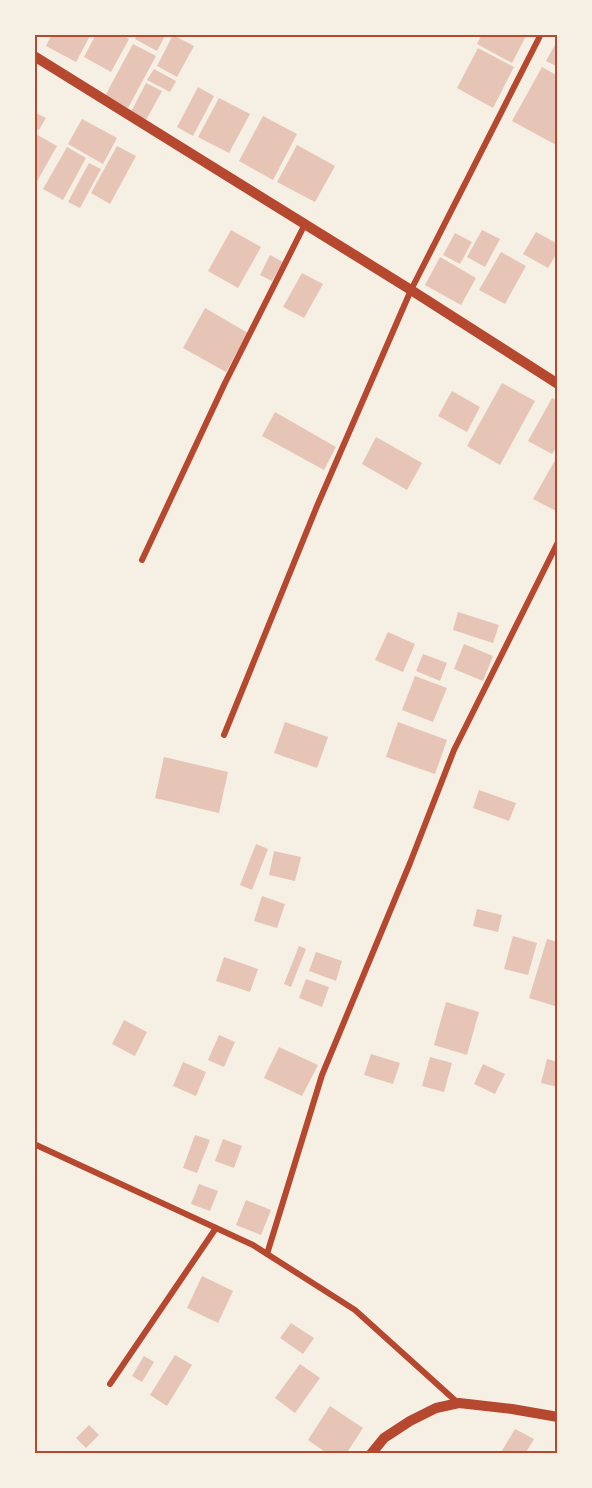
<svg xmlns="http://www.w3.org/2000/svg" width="592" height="1488" viewBox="0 0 592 1488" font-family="Barlow,sans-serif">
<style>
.building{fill:#e6c5b7}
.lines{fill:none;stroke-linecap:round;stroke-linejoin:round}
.minor{stroke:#b5482f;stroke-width:6}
.tertiary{stroke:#b5482f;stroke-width:10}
.neatline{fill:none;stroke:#b5482f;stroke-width:2}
</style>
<rect width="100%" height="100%" fill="#f6efe4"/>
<!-- building -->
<g class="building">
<polygon points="52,34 91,34 76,62 46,46"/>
<polygon points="96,34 120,34 129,39 111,72 84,57"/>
<polygon points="137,34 166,34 157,51 135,39"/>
<polygon points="482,34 527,34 512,63 477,44"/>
<polygon points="173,35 194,46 177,77 157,66"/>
<polygon points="558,39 558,67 546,61"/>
<polygon points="133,44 156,56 128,108 105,96"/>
<polygon points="478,48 514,67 493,108 457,88"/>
<polygon points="542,67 558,76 558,146 512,121"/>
<polygon points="154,69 176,81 170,92 147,80"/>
<polygon points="146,83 162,91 146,120 131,112"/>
<polygon points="198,87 214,96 193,136 177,127"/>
<polygon points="219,98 250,114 229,153 198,137"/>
<polygon points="34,112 46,118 39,130 34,128"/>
<polygon points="263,116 297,134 273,180 239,161"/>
<polygon points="82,119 117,138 103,164 68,144"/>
<polygon points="34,133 57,146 36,183 34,182"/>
<polygon points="297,145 335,166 315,202 277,182"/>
<polygon points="117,146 136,156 110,204 91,193"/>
<polygon points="67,147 86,158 63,200 43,189"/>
<polygon points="89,163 101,169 80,208 68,202"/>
<polygon points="231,230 261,247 238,288 208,271"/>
<polygon points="482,230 500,239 485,267 467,257"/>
<polygon points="536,232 558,244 558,251 548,268 523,254"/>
<polygon points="455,233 472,242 460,264 443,255"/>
<polygon points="501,252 526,266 505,304 479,290"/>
<polygon points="270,255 283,262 272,281 260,275"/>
<polygon points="440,257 476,278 461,305 425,285"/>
<polygon points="302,273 323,284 304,318 283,307"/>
<polygon points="205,308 248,333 226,372 183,348"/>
<polygon points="502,383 535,401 500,465 467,446"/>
<polygon points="452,391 480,407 467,432 438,416"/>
<polygon points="552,398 558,401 558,445 552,454 528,441"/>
<polygon points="275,412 336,447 324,470 262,436"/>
<polygon points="376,437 422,463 407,490 362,464"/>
<polygon points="558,455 558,512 533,499"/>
<polygon points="458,612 499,625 493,643 453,630"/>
<polygon points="388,632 415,644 403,672 375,660"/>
<polygon points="464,644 493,656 483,681 454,669"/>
<polygon points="423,654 447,663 440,681 416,671"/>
<polygon points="415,676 447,688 433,722 402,710"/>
<polygon points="285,722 328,737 317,768 274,753"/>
<polygon points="398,722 447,740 435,774 386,757"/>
<polygon points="164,757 228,772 219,813 155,798"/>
<polygon points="479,790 516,803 509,821 473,808"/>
<polygon points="256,844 268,849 252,890 240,885"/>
<polygon points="274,851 301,857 295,881 269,875"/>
<polygon points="262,896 285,904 277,928 254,921"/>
<polygon points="477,909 502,915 498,932 473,926"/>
<polygon points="513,936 537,943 528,975 504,969"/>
<polygon points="547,939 558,942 558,1007 529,998"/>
<polygon points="299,946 306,949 291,987 284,984"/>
<polygon points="316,952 342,961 336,981 309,971"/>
<polygon points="224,957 258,969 250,992 216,981"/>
<polygon points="306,979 329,987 322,1007 299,998"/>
<polygon points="446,1002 479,1012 467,1055 434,1045"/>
<polygon points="124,1020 147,1032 135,1056 112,1044"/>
<polygon points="219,1035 235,1042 224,1067 208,1060"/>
<polygon points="279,1047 318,1065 302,1096 264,1078"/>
<polygon points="371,1054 400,1063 393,1084 364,1075"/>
<polygon points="430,1057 452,1063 444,1092 422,1086"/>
<polygon points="547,1059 558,1062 558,1087 541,1083"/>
<polygon points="183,1062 206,1072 196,1096 173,1086"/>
<polygon points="483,1064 505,1074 495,1094 474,1084"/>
<polygon points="195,1135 210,1140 197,1173 183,1168"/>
<polygon points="223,1139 242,1146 234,1168 215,1161"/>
<polygon points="199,1184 218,1191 210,1211 191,1204"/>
<polygon points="246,1200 271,1210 261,1235 236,1225"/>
<polygon points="202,1276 233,1291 218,1323 187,1308"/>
<polygon points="291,1323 314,1338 303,1354 280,1338"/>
<polygon points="175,1355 192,1365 167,1406 150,1395"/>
<polygon points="144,1356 154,1362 142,1382 132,1376"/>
<polygon points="300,1364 320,1378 295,1413 275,1398"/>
<polygon points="330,1406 363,1428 346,1454 328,1454 308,1440"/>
<polygon points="89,1425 99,1435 86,1448 76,1438"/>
<polygon points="515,1429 534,1439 525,1454 500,1454"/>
</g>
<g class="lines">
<!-- minor -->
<g class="minor">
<polyline points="142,560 225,383 305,224"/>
<polyline points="224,735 317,506 411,290 541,34"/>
<polyline points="34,1144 253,1245 355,1310 458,1403"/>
<polyline points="267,1254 322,1075 410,863 454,750 558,542"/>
<polyline points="110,1384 216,1228"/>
</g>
<!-- tertiary -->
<g class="tertiary">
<polyline points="34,56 411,290 558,384"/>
<polyline points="371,1454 384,1438 410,1421 436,1408 459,1403 512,1409 558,1417"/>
</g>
</g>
<!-- border -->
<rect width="592" height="1488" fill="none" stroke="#f6efe4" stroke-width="72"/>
<rect x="36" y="36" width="520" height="1416" class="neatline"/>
</svg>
